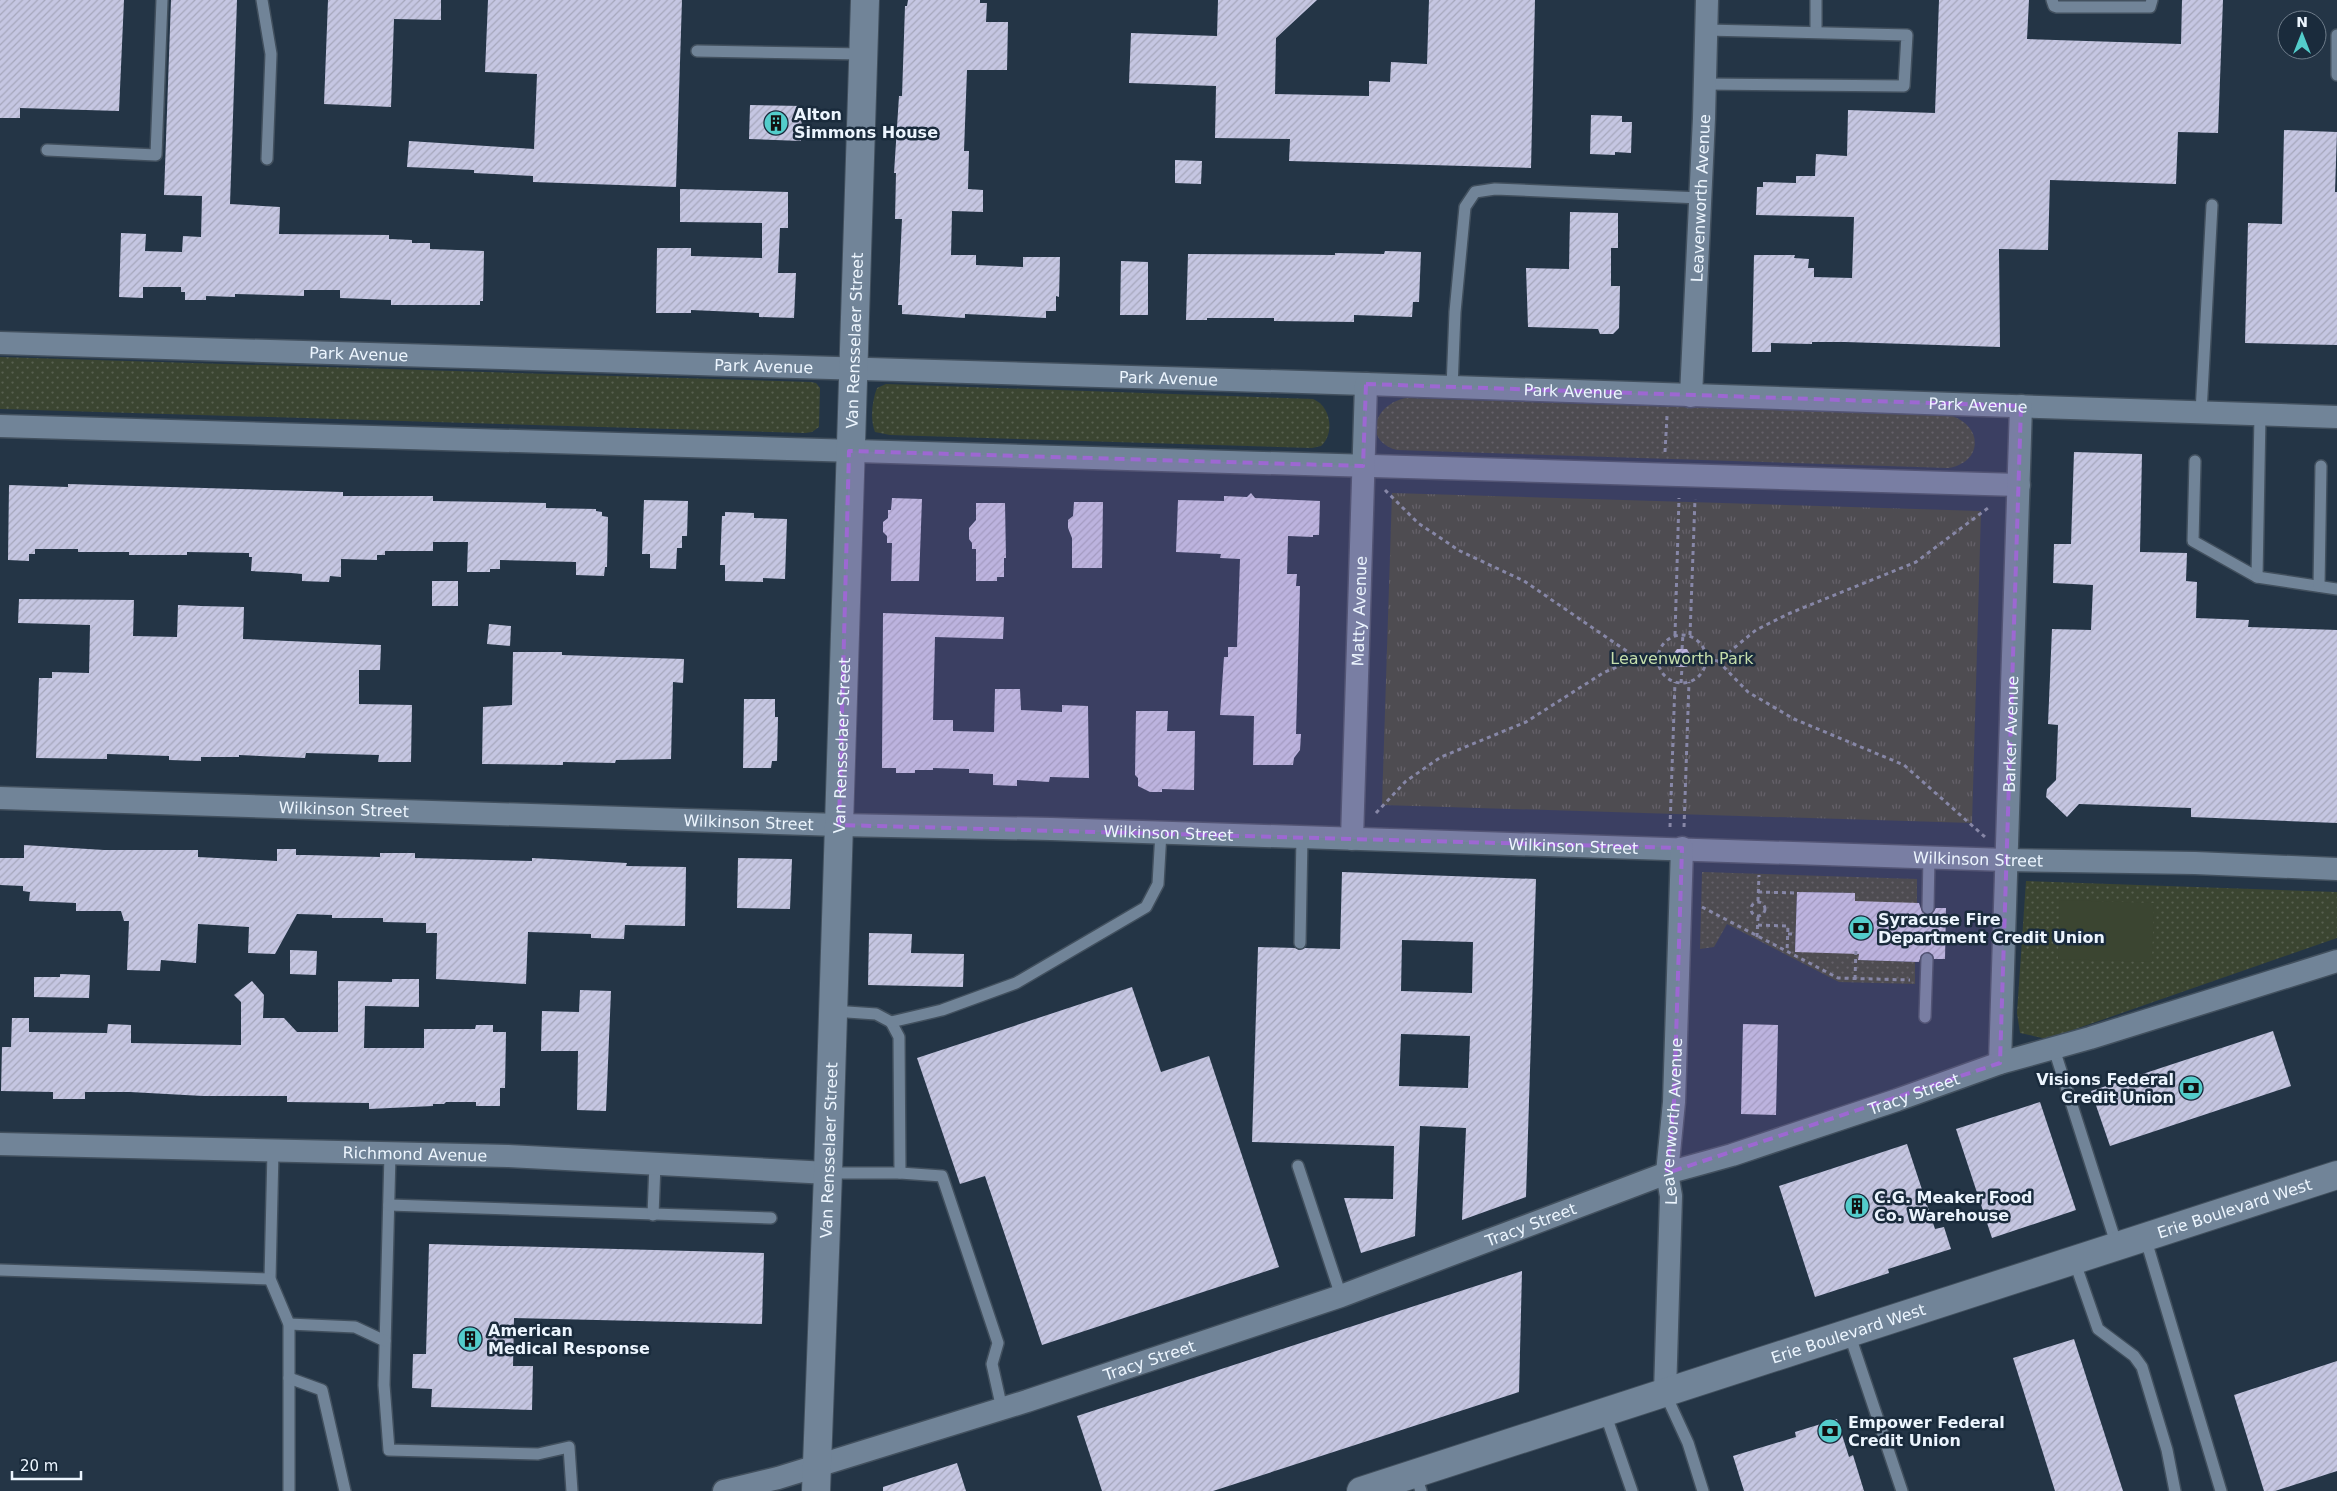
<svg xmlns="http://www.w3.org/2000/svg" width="2337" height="1491" viewBox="0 0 2337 1491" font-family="'DejaVu Sans',sans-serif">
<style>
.grass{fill:url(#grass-dots)}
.park{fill:url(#park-tufts)}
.pitch{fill:#3b4531}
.building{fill:url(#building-hatch);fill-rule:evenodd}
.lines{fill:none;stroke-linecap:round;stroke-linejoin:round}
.lane-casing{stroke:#42505e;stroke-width:14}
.street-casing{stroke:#42505e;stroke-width:25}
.secondary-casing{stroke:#42505e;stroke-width:30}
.path{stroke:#828f9d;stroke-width:3;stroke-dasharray:4 4;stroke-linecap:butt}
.lane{stroke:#718498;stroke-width:11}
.street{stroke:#718498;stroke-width:22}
.secondary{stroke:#718498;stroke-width:28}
.marked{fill:#9d68d2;fill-opacity:0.2;stroke:#9d68d2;stroke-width:4;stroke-dasharray:10 6;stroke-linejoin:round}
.labels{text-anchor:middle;stroke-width:5;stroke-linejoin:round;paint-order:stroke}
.poi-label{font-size:16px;font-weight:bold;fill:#ecf5fe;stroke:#1a2b3c;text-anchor:start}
.street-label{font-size:16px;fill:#ecf5fe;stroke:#1a2b3c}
.park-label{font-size:16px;fill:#c5deac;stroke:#1a2b3c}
</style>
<defs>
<pattern id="grass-dots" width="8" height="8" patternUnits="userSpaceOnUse" patternTransform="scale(1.25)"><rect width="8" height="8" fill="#3b4531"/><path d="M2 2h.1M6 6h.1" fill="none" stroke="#586050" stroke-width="1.8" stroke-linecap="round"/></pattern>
<pattern id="park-tufts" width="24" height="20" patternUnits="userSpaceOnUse" patternTransform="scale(1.25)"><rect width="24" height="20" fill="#3b4531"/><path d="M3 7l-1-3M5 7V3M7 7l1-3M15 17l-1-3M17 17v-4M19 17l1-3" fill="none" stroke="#586050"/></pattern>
<pattern id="building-hatch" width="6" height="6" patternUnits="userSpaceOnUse" patternTransform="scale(1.25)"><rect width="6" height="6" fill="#c5c6e2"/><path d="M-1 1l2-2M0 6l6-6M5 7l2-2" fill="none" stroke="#a6a7bc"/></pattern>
</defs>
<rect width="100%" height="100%" fill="#243546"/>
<!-- grass -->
<g class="grass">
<polygon points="0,357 811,382 816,383 820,388 819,427 812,432 805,433 0,409"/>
<path d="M886 384 1313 399C1331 406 1335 434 1321 446L1312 448 890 435 875 432C870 419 872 401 877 388Z"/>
<path d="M1406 398 1952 416C1984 427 1982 463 1948 468L1397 450C1362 441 1374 404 1406 398Z"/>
<polygon points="1702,872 1917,879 1917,903 1855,908 1855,893 1797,892 1795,951 1859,949 1859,960 1915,962 1915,984 1839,982 1727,924 1714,947 1700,949"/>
<polygon points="2026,881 2337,892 2337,938 2047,1039 2020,1033 2017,1013"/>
</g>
<!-- park -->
<polygon class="park" points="1392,493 1981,511 1972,823 1382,805"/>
<!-- pitch -->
<polygon class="pitch" points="2060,900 2154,903 2152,962 2058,959"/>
<!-- building -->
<g class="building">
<polygon points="0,0 124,0 119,111 20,108 20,118 0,118"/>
<polygon points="171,0 237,0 230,204 280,207 279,234 389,235 389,239 412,240 412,243 430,243 430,249 484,251 483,301 480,301 480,305 391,305 391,300 340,298 340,290 304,290 304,296 235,294 235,297 206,296 206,300 185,300 185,292 181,292 181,287 143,287 143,298 119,297 121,233 146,234 145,251 182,252 183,236 201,237 202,196 164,195"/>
<polygon points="328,0 441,0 441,20 394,19 391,107 324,104"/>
<polygon points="488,0 682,0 676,187 533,182 533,176 474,173 474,170 407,167 409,141 534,149 537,74 485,72"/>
<polygon points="908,0 980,0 980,3 987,3 986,22 1008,22 1007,70 967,70 964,151 969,151 968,189 983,190 983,212 952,211 951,255 976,255 976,265 1023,267 1023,257 1060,257 1059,297 1056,296 1056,311 1046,311 1046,318 965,314 965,318 902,314 902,305 898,305 902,219 895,219 896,173 894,173 899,96 902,96 905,6 907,6"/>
<polygon points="1218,0 1317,0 1276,38 1275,94 1369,96 1369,81 1390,82 1391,62 1427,64 1429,0 1535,0 1531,168 1289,161 1290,139 1215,138 1216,86 1129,83 1131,33 1217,36"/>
<polygon points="1939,0 2029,0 2027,39 2181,44 2182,0 2223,0 2218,133 2178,132 2176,184 2050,180 2048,250 1999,249 2000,347 1845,342 1812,342 1812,344 1771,343 1771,352 1752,352 1754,255 1795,255 1794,258 1809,259 1808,268 1814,268 1814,277 1852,278 1854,217 1756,215 1757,187 1763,187 1763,182 1796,183 1796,176 1815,176 1816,154 1847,156 1848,110 1935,113"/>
<polygon points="750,105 802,106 801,141 749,139"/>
<polygon points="1591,115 1622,116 1622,122 1632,122 1631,153 1615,152 1615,155 1590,154"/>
<polygon points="2284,130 2337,132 2335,192 2337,192 2337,345 2245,343 2248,223 2282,224"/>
<polygon points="1175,160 1202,161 1201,184 1175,183"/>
<polygon points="680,189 788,192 788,228 780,228 778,273 796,273 794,318 759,317 759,313 691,310 691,313 656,313 657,248 691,248 691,256 762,258 762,223 680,222"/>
<polygon points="1570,212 1618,213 1618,248 1611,248 1611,286 1620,286 1619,328 1613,334 1600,334 1598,329 1528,327 1526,268 1569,269"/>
<polygon points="1385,251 1421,252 1419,302 1413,302 1412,317 1354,315 1354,322 1274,321 1274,318 1207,318 1207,320 1186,320 1188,254 1335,255 1335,253 1384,254"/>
<polygon points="1121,261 1148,262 1148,315 1120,315"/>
<polygon points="2074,452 2142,454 2140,552 2187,553 2186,581 2197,582 2196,618 2249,620 2248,627 2337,630 2337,823 2191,817 2191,808 2079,804 2067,817 2046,797 2047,789 2056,780 2058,725 2048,724 2052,629 2091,630 2093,585 2053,583 2054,544 2071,544"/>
<polygon points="68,484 343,492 343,496 433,496 433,501 546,503 546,508 596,509 596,511 602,512 602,516 608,517 607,567 605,567 604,576 576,575 576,562 500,560 500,569 490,569 490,572 467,572 468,542 433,542 433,551 385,551 385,555 377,555 377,560 341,559 341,577 330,576 329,582 302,581 302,574 291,573 251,571 252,557 249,557 249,553 187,552 187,555 129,555 129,552 78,552 78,549 35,549 35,554 29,554 29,561 8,560 9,485 68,487"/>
<polygon points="1251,493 1255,498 1320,501 1319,535 1313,535 1313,537 1288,536 1287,574 1297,574 1296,586 1300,586 1296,734 1301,734 1300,750 1294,758 1293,765 1253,765 1254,716 1220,715 1224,657 1228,657 1228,647 1237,647 1240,559 1220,558 1221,554 1176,552 1178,500 1224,501 1224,496 1247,497"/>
<polygon points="892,498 922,499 919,581 891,581 892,543 887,543 887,536 883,532 883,522 888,518 888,510 891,510"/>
<polygon points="644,500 688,501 687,536 682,536 682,548 677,548 676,569 650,568 650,554 642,554"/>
<polygon points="1074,502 1103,502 1102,568 1072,568 1072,538 1068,528 1068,520 1073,516"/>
<polygon points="976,503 1005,503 1006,558 1004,558 1004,577 997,577 997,581 976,581 976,549 972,549 972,543 969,539 969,528 976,520"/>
<polygon points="725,512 754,513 754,518 787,519 785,579 763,578 763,582 725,581 725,565 720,565 722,516 725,516"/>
<rect x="432" y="581" width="26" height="25"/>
<polygon points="19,599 134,600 133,636 177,637 178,605 201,606 244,607 243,639 381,645 380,670 359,670 359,704 412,705 411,762 378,762 379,755 306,753 305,758 239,755 239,757 201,757 201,761 169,760 169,756 107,754 107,759 36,758 39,678 52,678 52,672 89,673 90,625 18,623"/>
<polygon points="883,613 1004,617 1003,639 935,637 933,720 953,720 953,731 994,732 995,689 1020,689 1021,710 1062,712 1062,705 1088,706 1089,778 1050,777 1049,782 1017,780 1017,786 993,785 993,774 969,773 969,769 933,768 933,770 915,770 915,773 896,773 896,768 882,768"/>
<polygon points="489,624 511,626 510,646 487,644"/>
<polygon points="1677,649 1687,649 1692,658 1687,667 1676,667 1671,657"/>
<polygon points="513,652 562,652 562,655 684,659 683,683 673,682 671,759 616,760 615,763 563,762 563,765 482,764 483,707 512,705"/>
<polygon points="744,699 775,699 775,717 778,717 777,761 772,761 771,768 743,768"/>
<polygon points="1136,711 1168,711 1167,731 1195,731 1194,790 1162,789 1162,792 1150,792 1138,786 1138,778 1135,775"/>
<polygon points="24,845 104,850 198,850 198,857 277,861 277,849 296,849 296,855 306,855 380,857 380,853 415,853 415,858 532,861 532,858 627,863 626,866 686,867 685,926 625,925 624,939 591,938 591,934 528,932 526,984 436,979 437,933 426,933 426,923 383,922 383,918 332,918 332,915 297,914 275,954 248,953 249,927 198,924 196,963 161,960 160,971 127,970 129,921 124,921 121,911 76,911 76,903 29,901 30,892 23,891 23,886 0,885 0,858 24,858"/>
<polygon points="738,858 792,859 790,909 737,908"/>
<path d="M1342 872 1536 879 1526 1197 1462 1220 1466 1128 1420 1126 1415 1236 1361 1253 1344 1198 1393 1199 1394 1146 1252 1142 1258 947 1295 948 1299 950 1305 948 1340 949ZM1402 940 1473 942 1472 993 1401 991ZM1401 1034 1470 1036 1468 1088 1399 1086Z"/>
<polygon points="1797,892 1855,893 1855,901 1919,903 1922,912 1927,915 1932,914 1936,908 1946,908 1945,959 1934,959 1933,955 1928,952 1921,955 1919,962 1858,960 1859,954 1795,952"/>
<polygon points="869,933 912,934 911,953 964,954 963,987 868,985"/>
<polygon points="290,950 317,951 316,975 290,974"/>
<polygon points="60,974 90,975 89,998 34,997 34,977 60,977"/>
<polygon points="392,979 419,979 419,1007 365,1006 364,1048 424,1048 424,1029 475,1029 476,1025 493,1025 493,1032 506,1032 505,1088 500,1088 500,1106 476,1106 476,1102 446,1102 444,1104 433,1104 433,1106 369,1109 369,1103 287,1102 287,1096 203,1096 130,1092 85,1092 85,1099 53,1099 53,1092 1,1091 2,1047 11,1047 12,1018 29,1018 29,1032 107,1033 108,1024 131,1025 131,1043 241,1045 241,1002 234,995 252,981 264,995 263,1018 284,1018 297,1032 338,1032 338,981 392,982"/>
<polygon points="1132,987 1161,1072 1209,1056 1279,1267 1042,1345 985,1176 960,1184 917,1058"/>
<polygon points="580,990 611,991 606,1111 577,1110 578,1051 541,1051 542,1011 579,1012"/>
<polygon points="1743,1024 1778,1025 1776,1115 1741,1114"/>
<polygon points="2273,1031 2291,1086 2110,1146 2091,1091"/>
<polygon points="2040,1102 2076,1210 1992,1238 1956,1129"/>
<polygon points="1907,1144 1935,1229 1944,1227 1951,1249 1888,1269 1889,1273 1815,1297 1779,1186"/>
<polygon points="429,1244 764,1253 762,1324 514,1318 513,1366 533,1366 532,1410 431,1407 432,1389 412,1388 413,1354 426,1354"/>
<polygon points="1522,1271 1519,1392 1213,1491 1102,1491 1077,1416"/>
<polygon points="2074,1339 2123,1491 2055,1491 2013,1358"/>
<polygon points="2337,1361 2337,1471 2275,1491 2264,1491 2234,1395"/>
<polygon points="1837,1419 1849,1457 1853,1455 1864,1491 1744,1491 1733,1456 1796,1437 1795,1432"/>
<polygon points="957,1463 966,1491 883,1491 883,1487"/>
</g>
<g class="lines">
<defs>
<g id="lane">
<polyline points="262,0 271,54 267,159"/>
<polyline points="2052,0 2054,6 2057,7 2150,7 2152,0"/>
<polyline points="1816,32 1816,0"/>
<polyline points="2337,35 2337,75"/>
<polyline points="697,51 863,54"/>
<polyline points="1704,84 1904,86 1907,35 1706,30"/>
<polyline points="47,150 156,155 162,0"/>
<polyline points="1452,388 1455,312 1465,207 1475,192 1495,189 1700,198"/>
<polyline points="2201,413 2212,205"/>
<polyline points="2195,461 2193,541 2257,577 2260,415"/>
<polyline points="2257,577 2337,589"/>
<polyline points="2319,586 2321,466"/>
<polyline points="1928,908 1929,857"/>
<polyline points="1300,943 1302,837"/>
<polyline points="833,1011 876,1014 891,1022 899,1037 900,1173"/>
<polyline points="1925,1017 1927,959"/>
<polyline points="891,1022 942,1010 1016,983 1146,907 1158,884 1161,832"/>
<polyline points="2054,1049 2117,1246"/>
<polyline points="273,1151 270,1279 289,1324 289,1491"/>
<polyline points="390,1154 384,1385 389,1450 538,1454 569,1447 572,1491"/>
<polyline points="1298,1166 1341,1296"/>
<polyline points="828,1173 900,1173 942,1176 998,1343 992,1364 1002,1409"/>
<polyline points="389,1205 771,1218"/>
<polyline points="653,1215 655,1164"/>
<polyline points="2145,1237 2221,1491"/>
<polyline points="2074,1260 2098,1329 2134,1356 2142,1367 2167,1450 2175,1491"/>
<polyline points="0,1270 270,1279"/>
<polyline points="289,1324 355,1327 385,1341"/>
<polyline points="1849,1333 1902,1491"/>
<polyline points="289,1378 322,1390 345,1491"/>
<polyline points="1665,1393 1688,1443 1703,1491"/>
<polyline points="1605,1413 1632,1491"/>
<polyline points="1415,1473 1421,1491"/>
</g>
<g id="street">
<path id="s1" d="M0 343 1366 384 2337 417"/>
<path id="s2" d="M1691 396 1704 118 1707 0"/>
<polyline points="0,426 2019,485"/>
<path id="s3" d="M0 798 839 825 1051 829 2007 860 2195 863 2337 869"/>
<path id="s4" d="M1352 839 1366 384"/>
<path id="s5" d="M2000 1063 2021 406"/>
<path id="s6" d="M0 1144 508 1156 828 1173"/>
<path id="s7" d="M1665 1393 1671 1196 1667 1173 1674 1102 1682 848"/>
<path id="s8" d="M724 1491 778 1478 1027 1401 1341 1296 1667 1173 1732 1155 1897 1100 2000 1063 2090 1038 2337 961"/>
</g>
<g id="secondary">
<path id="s9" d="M816 1491 828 1173 865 0"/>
<path id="s10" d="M1361 1491 2337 1175"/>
</g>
</defs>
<!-- lane casing -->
<use href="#lane" class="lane-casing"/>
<!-- street casing -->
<use href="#street" class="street-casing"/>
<!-- secondary casing -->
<use href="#secondary" class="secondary-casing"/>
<!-- path -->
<g class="path">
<polyline points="1665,452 1667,416"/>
<polyline points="1385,490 1418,523 1460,551 1524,581 1637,658"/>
<circle cx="1682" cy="659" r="24"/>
<polyline points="1675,635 1679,498"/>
<polyline points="1690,635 1695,499"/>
<polyline points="1682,649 1683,634"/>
<polyline points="1707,659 1718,661 1756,630 1788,614 1916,562 1988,508"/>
<polyline points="1718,661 1748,692 1794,719 1904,765 1985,837"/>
<polyline points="1681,683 1682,667"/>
<polyline points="1376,813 1406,781 1441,757 1526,722 1603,673 1637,658 1658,659"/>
<polyline points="1670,827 1675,682"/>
<polyline points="1684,827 1689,682"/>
<polyline points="1758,892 1797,893"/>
<polyline points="1758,901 1759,875"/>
<circle cx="1758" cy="909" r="7"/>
<polyline points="1702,907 1838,978 1910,980"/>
<polyline points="1758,925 1788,926 1787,952"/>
<polyline points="1788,934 1795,934"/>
<polyline points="1757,937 1758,916"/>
<polyline points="1855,979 1856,948"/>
</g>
<!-- lane -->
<use href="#lane" class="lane"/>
<!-- street -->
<use href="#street" class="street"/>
<!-- secondary -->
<use href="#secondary" class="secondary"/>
</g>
<!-- marked area -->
<path class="marked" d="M1366 384 2021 406 2000 1063 1667 1173 1674 1102 1682 848 839 825 849 451 1363 466Z"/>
<!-- icons -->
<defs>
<symbol id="building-disc" viewBox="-11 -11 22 22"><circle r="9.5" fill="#53cdcb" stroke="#1a2b3c"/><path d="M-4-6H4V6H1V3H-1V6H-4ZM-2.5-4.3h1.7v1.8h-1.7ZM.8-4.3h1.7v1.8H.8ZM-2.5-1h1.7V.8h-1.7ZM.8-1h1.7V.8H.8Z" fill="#111"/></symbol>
<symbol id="bank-disc" viewBox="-11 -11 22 22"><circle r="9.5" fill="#53cdcb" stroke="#1a2b3c"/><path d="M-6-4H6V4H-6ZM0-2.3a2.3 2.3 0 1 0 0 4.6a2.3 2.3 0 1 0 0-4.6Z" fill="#111"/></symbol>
</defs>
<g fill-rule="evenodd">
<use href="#building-disc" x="762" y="109" width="28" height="28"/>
<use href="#bank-disc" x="1847" y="914" width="28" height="28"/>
<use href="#bank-disc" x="2177" y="1074" width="28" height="28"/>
<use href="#building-disc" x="1843" y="1192" width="28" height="28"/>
<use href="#building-disc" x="456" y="1325" width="28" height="28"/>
<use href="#bank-disc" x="1816" y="1417" width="28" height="28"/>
</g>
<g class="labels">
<!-- poi labels -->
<g class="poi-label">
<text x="794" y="120">Alton<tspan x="794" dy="18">Simmons House</tspan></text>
<text x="1878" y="925">Syracuse Fire<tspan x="1878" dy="18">Department Credit Union</tspan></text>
<text x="2174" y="1085" text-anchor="end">Visions Federal<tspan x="2174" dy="18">Credit Union</tspan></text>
<text x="1874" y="1203">C.G. Meaker Food<tspan x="1874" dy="18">Co. Warehouse</tspan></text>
<text x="488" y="1336">American<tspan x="488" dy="18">Medical Response</tspan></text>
<text x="1848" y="1428">Empower Federal<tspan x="1848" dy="18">Credit Union</tspan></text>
</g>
<!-- street labels -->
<g class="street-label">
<text dy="6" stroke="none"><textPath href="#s2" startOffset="198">Leavenworth Avenue</textPath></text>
<text dy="6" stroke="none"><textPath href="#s9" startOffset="1151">Van Rensselaer Street</textPath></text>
<text dy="6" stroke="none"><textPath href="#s1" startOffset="359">Park Avenue</textPath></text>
<text dy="6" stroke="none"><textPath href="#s1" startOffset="764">Park Avenue</textPath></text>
<text dy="6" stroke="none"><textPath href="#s1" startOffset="1169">Park Avenue</textPath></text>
<text dy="6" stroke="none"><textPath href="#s1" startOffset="1574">Park Avenue</textPath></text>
<text dy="6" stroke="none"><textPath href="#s1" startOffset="1979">Park Avenue</textPath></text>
<text dy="6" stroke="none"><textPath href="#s4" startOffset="228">Matty Avenue</textPath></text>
<text dy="6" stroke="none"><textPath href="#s5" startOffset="329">Barker Avenue</textPath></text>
<text dy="6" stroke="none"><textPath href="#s9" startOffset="746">Van Rensselaer Street</textPath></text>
<text dy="6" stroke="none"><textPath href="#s3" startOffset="344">Wilkinson Street</textPath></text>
<text dy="6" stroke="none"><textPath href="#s3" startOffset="749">Wilkinson Street</textPath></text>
<text dy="6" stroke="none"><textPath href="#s3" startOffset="1169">Wilkinson Street</textPath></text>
<text dy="6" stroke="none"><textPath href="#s3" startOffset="1574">Wilkinson Street</textPath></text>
<text dy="6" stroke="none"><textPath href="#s3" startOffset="1979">Wilkinson Street</textPath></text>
<text dy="6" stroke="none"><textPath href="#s8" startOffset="1255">Tracy Street</textPath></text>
<text dy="6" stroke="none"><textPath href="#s7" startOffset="272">Leavenworth Avenue</textPath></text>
<text dy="6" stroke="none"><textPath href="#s9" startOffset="341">Van Rensselaer Street</textPath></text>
<text dy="6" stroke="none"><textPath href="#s6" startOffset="415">Richmond Avenue</textPath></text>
<text dy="6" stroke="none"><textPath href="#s10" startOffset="918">Erie Boulevard West</textPath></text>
<text dy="6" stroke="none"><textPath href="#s8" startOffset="850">Tracy Street</textPath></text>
<text dy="6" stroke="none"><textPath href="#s10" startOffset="512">Erie Boulevard West</textPath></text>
<text dy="6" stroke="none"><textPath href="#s8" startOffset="445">Tracy Street</textPath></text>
</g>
<!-- park labels -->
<g class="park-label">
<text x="1682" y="664">Leavenworth Park</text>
</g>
</g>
<!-- north arrow -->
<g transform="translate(2302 35)"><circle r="24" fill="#1a2b3c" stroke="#6e7c8a"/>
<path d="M0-4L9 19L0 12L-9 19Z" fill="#53cdcb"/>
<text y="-8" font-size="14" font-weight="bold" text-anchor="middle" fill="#ecf5fe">N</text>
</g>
<!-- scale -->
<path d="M12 1471v8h69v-8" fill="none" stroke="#ecf5fe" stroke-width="2.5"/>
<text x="20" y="1471" font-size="15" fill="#ecf5fe" stroke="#1a2b3c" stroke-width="4" paint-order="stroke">20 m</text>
</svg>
